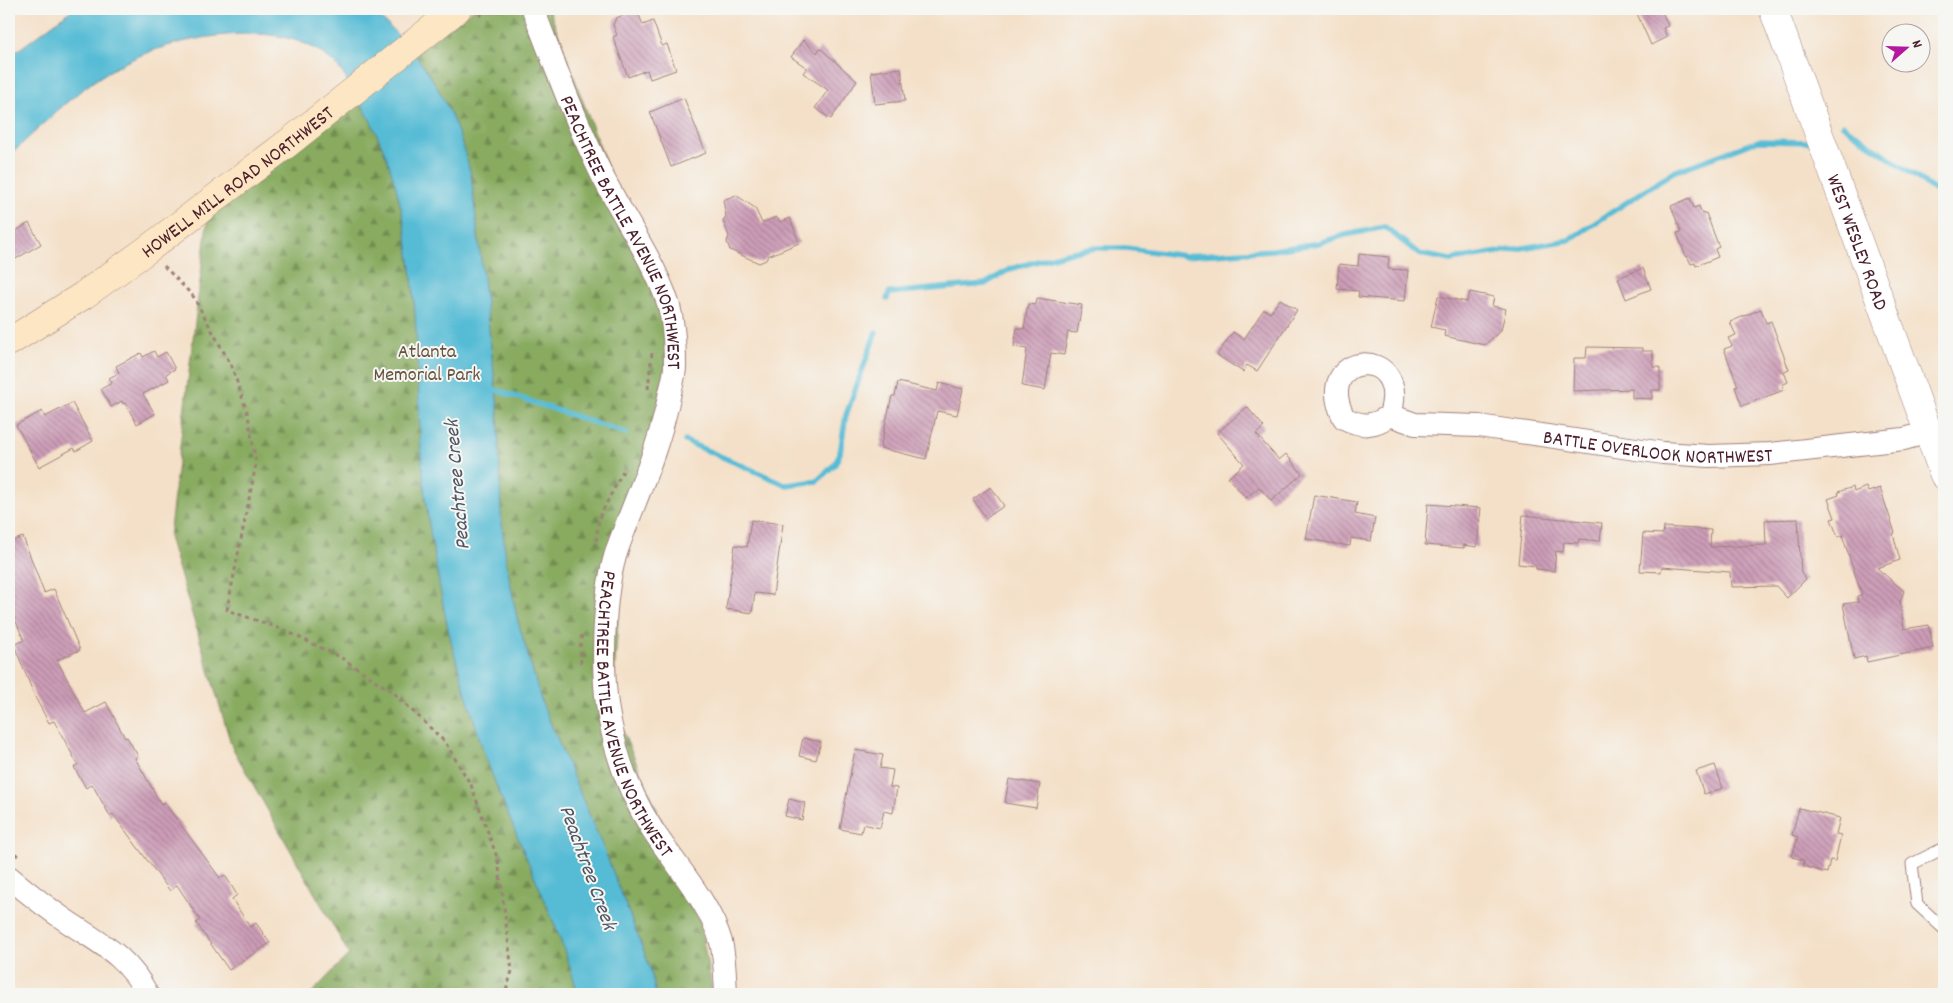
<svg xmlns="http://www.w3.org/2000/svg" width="1953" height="1003" viewBox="0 0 1953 1003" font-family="Dekko,sans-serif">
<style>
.forest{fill:url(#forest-firs);stroke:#696546}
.water{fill:#57bcd5;stroke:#506e80}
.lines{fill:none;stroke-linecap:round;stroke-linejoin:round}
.stream{stroke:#57bcd5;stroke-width:5.5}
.building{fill:url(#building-back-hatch)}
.service-casing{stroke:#9f807a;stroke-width:13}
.minor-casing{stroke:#9f807a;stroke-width:24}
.tertiary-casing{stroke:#9f807a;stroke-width:29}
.secondary-casing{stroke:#9f807a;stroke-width:29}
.path{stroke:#9f807a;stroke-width:3;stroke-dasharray:4 4;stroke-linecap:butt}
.service{stroke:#fff;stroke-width:11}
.minor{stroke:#fff;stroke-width:22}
.tertiary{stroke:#fff;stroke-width:28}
.secondary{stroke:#fce6c4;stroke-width:28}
.labels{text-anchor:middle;stroke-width:4;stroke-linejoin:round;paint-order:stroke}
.street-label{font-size:20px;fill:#4a1f2b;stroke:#f6f6f2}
.park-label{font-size:20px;fill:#67513e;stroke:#f6f6f2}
.water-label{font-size:21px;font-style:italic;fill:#4f5666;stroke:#f6f6f2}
</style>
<defs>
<pattern id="forest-firs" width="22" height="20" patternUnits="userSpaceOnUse" patternTransform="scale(1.25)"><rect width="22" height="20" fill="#88ab60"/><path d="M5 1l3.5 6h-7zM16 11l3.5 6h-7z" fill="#718b4f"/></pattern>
<pattern id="building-back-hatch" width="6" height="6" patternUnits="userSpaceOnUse" patternTransform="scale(1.25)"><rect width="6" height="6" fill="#cc9db7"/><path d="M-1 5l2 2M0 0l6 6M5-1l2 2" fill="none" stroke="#a87f95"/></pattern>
</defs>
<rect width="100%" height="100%" fill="#f6f6f2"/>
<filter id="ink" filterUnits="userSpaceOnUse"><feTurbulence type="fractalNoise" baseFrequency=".02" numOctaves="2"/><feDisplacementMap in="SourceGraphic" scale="10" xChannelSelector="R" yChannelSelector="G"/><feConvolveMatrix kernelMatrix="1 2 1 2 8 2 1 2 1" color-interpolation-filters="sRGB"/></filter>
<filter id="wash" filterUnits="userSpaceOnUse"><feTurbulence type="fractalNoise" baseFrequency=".0096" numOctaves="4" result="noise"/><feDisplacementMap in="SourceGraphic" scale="20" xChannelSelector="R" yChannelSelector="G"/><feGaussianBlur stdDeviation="1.12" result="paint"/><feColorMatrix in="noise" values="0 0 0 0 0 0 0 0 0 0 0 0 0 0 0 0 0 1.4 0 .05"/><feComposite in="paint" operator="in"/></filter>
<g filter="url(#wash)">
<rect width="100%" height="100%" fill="#f4e0c8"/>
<!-- forest -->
<polygon class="forest" points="474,9 549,9 671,341 621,579 612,707 695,897 713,994 311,994 349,954 232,747 169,537 209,207"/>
<!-- water -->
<path class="water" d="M73 9H370C425 55 454 106 471 175L498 407 501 514 506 560 517 618 542 703 607 857 650 967 656 994H578C558 920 519 847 492 774 484 756 479 736 473 716 461 678 449 639 442 599 433 551 424 501 421 452 414 331 423 198 354 92 348 83 343 71 335 64 313 41 278 33 248 34 191 35 136 50 90 84 61 105 35 132 9 156V57Z"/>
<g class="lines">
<!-- stream -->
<g class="stream">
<polyline points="1843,125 1944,197"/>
<polyline points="887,299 889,293 985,284 1010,269 1067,253 1096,248 1126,248 1185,256 1273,250 1319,243 1345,235 1385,227 1419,254 1451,260 1569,240 1673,172 1758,141 1808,142"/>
<polyline points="490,388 626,433"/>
<polyline points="685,441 787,485 817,481 835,464 840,453 846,415 876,332"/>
</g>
</g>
<g id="blocks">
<!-- building -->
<g class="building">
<polygon points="1635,9 1661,9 1668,26 1663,28 1667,37 1651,45"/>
<polygon points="637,10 643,25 653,21 662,46 667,44 676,70 650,79 647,70 628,77 613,37 617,35 613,25 616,18"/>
<polygon points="803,40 817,53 820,48 857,81 831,119 815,108 828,90 803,73 807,68 791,57"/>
<polygon points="901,68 905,101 875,104 871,72"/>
<polygon points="684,98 706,153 671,167 650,112"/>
<polygon points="736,195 755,208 762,223 776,217 781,222 790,218 799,243 768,256 766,260 759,263 730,250 727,242 729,236 723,221 726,216 723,200"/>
<polygon points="1690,198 1694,208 1699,206 1702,214 1706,213 1719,247 1715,249 1718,257 1696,266 1695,263 1691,264 1687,256 1686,257 1677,233 1681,232 1671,206"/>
<polygon points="29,223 41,244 9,263 9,235"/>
<polygon points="1359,254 1389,257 1388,269 1408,270 1405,301 1358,297 1359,291 1337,289 1339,264 1358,266"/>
<polygon points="1643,268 1651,289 1626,299 1618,278"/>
<polygon points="1470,292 1494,297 1492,306 1506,309 1501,330 1485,345 1444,336 1445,330 1431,327 1438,296 1467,302"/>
<polygon points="1037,298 1082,305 1077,333 1068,332 1064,355 1051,353 1045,390 1022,386 1027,349 1014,347 1017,328 1024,329 1028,304 1036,305"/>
<polygon points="1280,299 1297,310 1257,371 1247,365 1243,372 1217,355 1233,332 1244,339 1264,309 1270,313"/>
<polygon points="1761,309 1766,323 1771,321 1789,370 1784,372 1788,382 1782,385 1784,390 1742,406 1735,387 1738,386 1724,349 1732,346 1728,338 1736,335 1730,322"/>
<polygon points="1587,347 1642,348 1642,351 1653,351 1653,367 1660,367 1660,390 1652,390 1652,399 1632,398 1632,389 1573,391 1574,358 1586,358"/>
<polygon points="154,351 157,357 166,352 175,369 166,374 169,380 143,394 155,414 137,424 125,403 123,404 122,401 111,407 101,389 112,383 109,378 119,373 116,366 141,353 143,357"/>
<polygon points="898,382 937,391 939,383 963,389 957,415 937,411 926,459 880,448 892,396 895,396"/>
<polygon points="72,403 93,441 76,451 74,448 39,467 16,425 42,411 45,417"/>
<polygon points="1247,407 1264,427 1256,434 1279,460 1286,454 1302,474 1271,501 1259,487 1246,498 1228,478 1244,464 1217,433"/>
<polygon points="991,487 1004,506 986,518 973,499"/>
<polygon points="1853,487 1854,492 1866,487 1868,492 1880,488 1895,533 1893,534 1900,560 1877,568 1904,591 1900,602 1904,629 1929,625 1933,648 1867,662 1866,656 1854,659 1843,604 1858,602 1857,596 1862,595 1842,535 1838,537 1831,519 1835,518 1828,499 1839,495 1838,492"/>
<polygon points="1314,495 1357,502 1355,514 1375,518 1371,541 1351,538 1350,546 1306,539"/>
<polygon points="1428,504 1481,508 1477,547 1464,545 1464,548 1425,545"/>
<polygon points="1523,515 1602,523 1600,541 1579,539 1578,543 1564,542 1563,552 1556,551 1554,571 1536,569 1536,566 1518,564"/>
<polygon points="1798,519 1801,574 1806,579 1787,598 1776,586 1731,587 1730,572 1662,567 1661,572 1640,571 1643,533 1663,534 1664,527 1711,530 1710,547 1766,545 1765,520"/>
<polygon points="751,520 783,524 773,595 755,593 752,613 726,609 735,545 747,547"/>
<polygon points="23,537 44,593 54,589 80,650 57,660 85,713 106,702 125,738 127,737 138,756 135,758 161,804 164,802 220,878 225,875 237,895 232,899 250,927 256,923 270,943 229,970 196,923 200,920 177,885 170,891 113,814 110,816 92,784 86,788 74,767 78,765 54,721 49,723 35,697 14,645 24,640 9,606 9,542"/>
<polygon points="803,738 821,742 816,760 799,756"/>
<polygon points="855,750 883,755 880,768 893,770 890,787 897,788 893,813 884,811 880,828 863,824 861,833 840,829"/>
<polygon points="1715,765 1723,788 1704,794 1696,771"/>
<polygon points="1009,779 1040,784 1036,808 1005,803"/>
<polygon points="789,799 805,803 802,820 785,816"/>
<polygon points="1799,808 1840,818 1836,834 1841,835 1835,861 1830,860 1827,873 1803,866 1804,860 1792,857 1798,837 1792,835"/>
</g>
</g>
</g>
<g filter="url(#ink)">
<use href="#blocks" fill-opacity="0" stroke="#9f807a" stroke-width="1"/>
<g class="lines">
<defs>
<polyline id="service" points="1944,848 1912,864 1917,904 1944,929"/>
<g id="minor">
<path id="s1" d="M533 9C554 63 574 118 600 171 621 215 652 256 668 303 674 323 675 344 675 366 675 376 671 387 669 397 659 449 636 497 618 547 602 592 600 680 611 726 618 761 632 798 652 829 674 863 710 903 721 942 725 959 725 976 726 994"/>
<path id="s2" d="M1390 415C1374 427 1361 427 1344 418 1310 351 1412 343 1390 415L1415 424 1479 426 1663 453 1709 456 1770 454 1904 439 1929 432"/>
<path d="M9 877C28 893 47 908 68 922 101 944 128 956 147 994"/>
</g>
<g id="tertiary">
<path id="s3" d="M1773 9 1944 475"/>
</g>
<g id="secondary">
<path id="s4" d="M9 342 84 295 144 252 288 143 457 9"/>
</g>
</defs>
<!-- service casing -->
<use href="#service" class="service-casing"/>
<!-- minor casing -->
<use href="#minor" class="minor-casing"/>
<!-- tertiary casing -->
<use href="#tertiary" class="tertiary-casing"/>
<!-- secondary casing -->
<use href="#secondary" class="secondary-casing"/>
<!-- path -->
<g class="path">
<polyline points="479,16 489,9"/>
<polyline points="164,266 193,296 232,367 248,415 256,464 227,610 284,630 340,657 393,692 445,742 471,785 498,860 512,971 505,994"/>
<polyline points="648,389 652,353"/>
<polyline points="596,541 599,518 623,471"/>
<polyline points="581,663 580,648 582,634"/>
<polyline points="9,848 19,857"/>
</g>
<!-- service -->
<use href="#service" class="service"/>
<!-- minor -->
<use href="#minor" class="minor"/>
<!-- tertiary -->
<use href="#tertiary" class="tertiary"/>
<!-- secondary -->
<use href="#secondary" class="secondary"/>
</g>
</g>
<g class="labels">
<!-- street labels -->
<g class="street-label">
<text dy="7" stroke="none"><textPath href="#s4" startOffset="279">HOWELL MILL ROAD NORTHWEST</textPath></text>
<text dy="7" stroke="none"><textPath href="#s1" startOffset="242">PEACHTREE BATTLE AVENUE NORTHWEST</textPath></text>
<text dy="7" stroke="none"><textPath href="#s3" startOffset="248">WEST WESLEY ROAD</textPath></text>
<text dy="7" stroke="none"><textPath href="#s2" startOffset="458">BATTLE OVERLOOK NORTHWEST</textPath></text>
<text dy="7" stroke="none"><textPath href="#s1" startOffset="752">PEACHTREE BATTLE AVENUE NORTHWEST</textPath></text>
</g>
<!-- park labels -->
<g class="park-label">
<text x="427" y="357">Atlanta<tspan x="427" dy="23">Memorial Park</tspan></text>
</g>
<!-- water labels -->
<g class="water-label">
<text transform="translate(456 485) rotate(-95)" y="7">Peachtree Creek</text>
<text transform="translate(589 867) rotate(70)" y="7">Peachtree Creek</text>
</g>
</g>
<!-- margin -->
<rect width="1953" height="1003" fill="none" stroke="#f6f6f2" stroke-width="30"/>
<!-- north arrow -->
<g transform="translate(1906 48) rotate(70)"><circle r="24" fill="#f6f6f2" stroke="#b1a0a2"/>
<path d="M0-4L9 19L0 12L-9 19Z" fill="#b5179e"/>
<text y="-8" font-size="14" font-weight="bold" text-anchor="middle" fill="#4a1f2b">N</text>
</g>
</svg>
